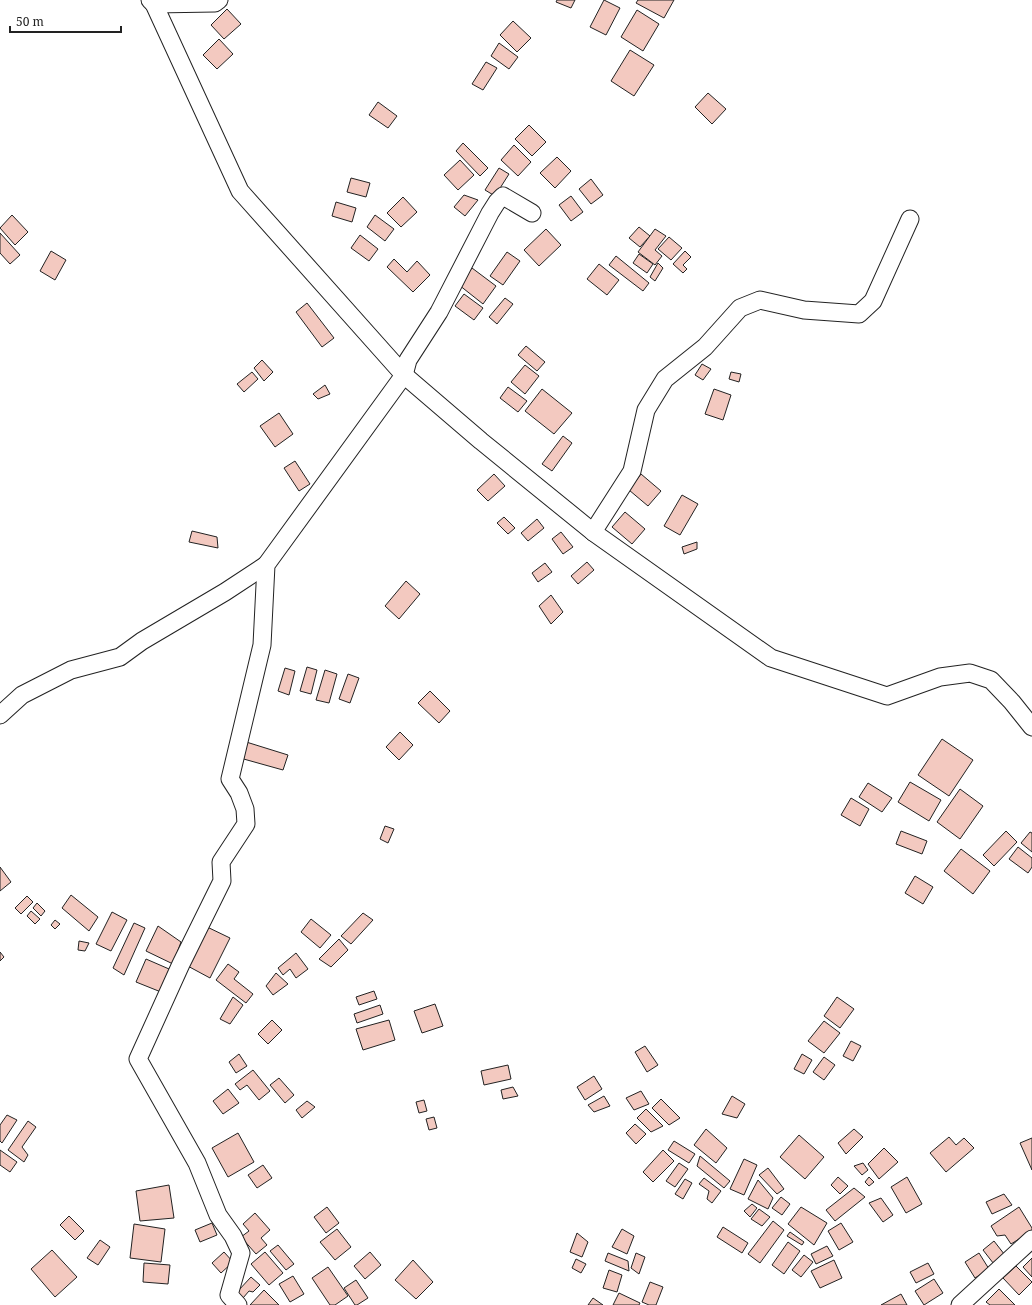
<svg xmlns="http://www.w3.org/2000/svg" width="1032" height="1305" viewBox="0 0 1032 1305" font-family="'Noto Serif',serif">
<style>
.building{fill:#f3c9c0;stroke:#222}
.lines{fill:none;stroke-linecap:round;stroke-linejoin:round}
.minor-casing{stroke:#222;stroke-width:19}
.minor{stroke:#fff;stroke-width:17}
</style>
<rect width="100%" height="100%" fill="#fff"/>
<!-- building -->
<g class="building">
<polygon points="557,0 575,0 571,8 556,2"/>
<polygon points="604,0 620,8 606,35 590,27"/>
<polygon points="638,0 674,0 664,18 636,3"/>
<polygon points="227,9 241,24 224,39 211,25"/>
<polygon points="637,10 659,24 643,51 621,37"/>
<polygon points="513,21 531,38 517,52 500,35"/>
<polygon points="219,39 233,54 217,69 203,55"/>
<polygon points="499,43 518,57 509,69 491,56"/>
<polygon points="630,50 654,65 634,96 611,81"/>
<polygon points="486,62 497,68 483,90 472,84"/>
<polygon points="708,93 726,109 712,124 695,107"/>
<polygon points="378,102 397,116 388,128 369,115"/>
<polygon points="529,125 546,142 532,156 515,139"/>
<polygon points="463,143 488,168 480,176 456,151"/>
<polygon points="514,145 531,162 518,176 501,160"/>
<polygon points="557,157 571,171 555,188 540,173"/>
<polygon points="460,160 474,175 458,190 444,175"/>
<polygon points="499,168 509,174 495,196 485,190"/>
<polygon points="351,178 370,183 366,197 347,192"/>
<polygon points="591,179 603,195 591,204 579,189"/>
<polygon points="464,195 478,200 465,216 454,207"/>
<polygon points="571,196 583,212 571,221 559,205"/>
<polygon points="403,197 417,212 401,227 387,213"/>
<polygon points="336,202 356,208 352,222 332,216"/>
<polygon points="12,215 28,232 15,245 0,228"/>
<polygon points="375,215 394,229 385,241 367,227"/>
<polygon points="639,227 650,236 640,247 629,238"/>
<polygon points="546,229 561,245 539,266 524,250"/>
<polygon points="655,229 666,236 655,250 662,256 655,265 638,252"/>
<polygon points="0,233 20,255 10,264 0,253"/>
<polygon points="360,235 378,249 369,261 351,248"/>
<polygon points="669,237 682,248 671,260 658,249"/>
<polygon points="51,251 66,260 55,280 40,271"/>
<polygon points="685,251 691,257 683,265 687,269 683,273 673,264"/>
<polygon points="507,252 520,261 503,285 490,276"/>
<polygon points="639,254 653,264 647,273 633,263"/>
<polygon points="616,256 649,283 643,291 609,265"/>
<polygon points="394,259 407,272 417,261 430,275 413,292 387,267"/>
<polygon points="658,263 663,268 655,281 650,277"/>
<polygon points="599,264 619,280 607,295 587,279"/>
<polygon points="472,268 496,286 483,304 459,285"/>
<polygon points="464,294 483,308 474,320 455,306"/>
<polygon points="505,298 513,304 497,324 489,317"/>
<polygon points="307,303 334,338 322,347 296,312"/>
<polygon points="526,346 545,362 537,371 518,355"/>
<polygon points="262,360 273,372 264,381 254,368"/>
<polygon points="702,364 711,369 703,380 695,375"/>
<polygon points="525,365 539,376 525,394 511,382"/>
<polygon points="252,372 258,379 244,392 237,384"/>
<polygon points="731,372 741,374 739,382 729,379"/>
<polygon points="325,385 330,394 318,399 313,394"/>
<polygon points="508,387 527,401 518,412 500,398"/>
<polygon points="542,389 572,413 554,434 525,411"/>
<polygon points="714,389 731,395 723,420 705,414"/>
<polygon points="279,413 293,434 275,447 260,426"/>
<polygon points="563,436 572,443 552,471 542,464"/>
<polygon points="295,461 310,484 299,491 284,468"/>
<polygon points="494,474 505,486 488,501 477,490"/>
<polygon points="641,474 661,491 648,506 629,490"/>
<polygon points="682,495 698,504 680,535 664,526"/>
<polygon points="625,512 645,529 632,544 612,527"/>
<polygon points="504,517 515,528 508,534 497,523"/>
<polygon points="537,519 544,528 528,541 521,533"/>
<polygon points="192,531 217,537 218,548 189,542"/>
<polygon points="561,532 573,547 563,554 552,539"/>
<polygon points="697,542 697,549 684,554 682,547"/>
<polygon points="587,562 594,570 578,584 571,576"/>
<polygon points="545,563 552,572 538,582 532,573"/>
<polygon points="406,581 420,594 399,619 385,606"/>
<polygon points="551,595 563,612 551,624 539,606"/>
<polygon points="307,667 317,670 311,694 300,691"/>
<polygon points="285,668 295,671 289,695 278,691"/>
<polygon points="325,670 337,674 329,703 316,700"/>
<polygon points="348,674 359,678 350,703 339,699"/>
<polygon points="430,691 450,711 439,723 418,703"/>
<polygon points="400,732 413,745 399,760 386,747"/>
<polygon points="942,739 973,760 949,796 918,775"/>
<polygon points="243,741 288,755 283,770 240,758"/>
<polygon points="910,782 941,800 929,821 898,802"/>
<polygon points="868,783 892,798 882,812 859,797"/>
<polygon points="960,789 983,806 960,839 937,822"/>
<polygon points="851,798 869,809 860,826 841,815"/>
<polygon points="385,826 394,829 388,843 380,839"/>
<polygon points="901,831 927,841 922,854 896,844"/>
<polygon points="1006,831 1017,842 994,866 983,855"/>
<polygon points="1030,832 1032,833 1032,852 1021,843"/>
<polygon points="1018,847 1032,858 1032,867 1028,873 1009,859"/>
<polygon points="961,849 990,871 973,894 944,871"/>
<polygon points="0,867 11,882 0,891"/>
<polygon points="915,876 933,887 923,904 905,893"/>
<polygon points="71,895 98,917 89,931 62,908"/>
<polygon points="27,896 33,902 21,914 15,908"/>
<polygon points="37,903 45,911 41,916 33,908"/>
<polygon points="31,911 40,919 35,924 27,916"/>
<polygon points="112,912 127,920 111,951 96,944"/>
<polygon points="363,913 373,920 351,944 341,936"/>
<polygon points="311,919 331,935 320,948 301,932"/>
<polygon points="55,920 60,924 55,929 51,925"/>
<polygon points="134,923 145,928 124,975 113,968"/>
<polygon points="203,925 230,938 210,978 184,964"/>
<polygon points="158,926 181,942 173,964 146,951"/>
<polygon points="339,939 348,950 331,967 319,959"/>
<polygon points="79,941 89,943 85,951 78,950"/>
<polygon points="0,952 4,957 0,961"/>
<polygon points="296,953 308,969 296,978 290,969 283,975 278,968"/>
<polygon points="146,959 176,972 166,994 136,982"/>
<polygon points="228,964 239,972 234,979 253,994 246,1003 216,980"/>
<polygon points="276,973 288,984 273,995 266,986"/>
<polygon points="374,991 377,999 359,1005 356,997"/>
<polygon points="233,997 243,1005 230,1024 220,1019"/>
<polygon points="837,997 854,1009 840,1028 824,1016"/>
<polygon points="435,1004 443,1026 422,1033 414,1011"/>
<polygon points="380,1005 383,1014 357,1023 354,1014"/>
<polygon points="272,1020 282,1030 268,1044 258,1034"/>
<polygon points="389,1020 395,1040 363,1050 356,1029"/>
<polygon points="824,1021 840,1033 824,1053 808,1041"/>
<polygon points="851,1041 861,1046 853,1061 843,1056"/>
<polygon points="645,1046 658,1065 647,1072 635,1052"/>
<polygon points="239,1054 247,1066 236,1073 229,1062"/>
<polygon points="802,1054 812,1060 804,1074 794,1069"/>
<polygon points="824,1057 835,1065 824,1080 813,1072"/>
<polygon points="508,1065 511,1079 484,1085 481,1071"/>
<polygon points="253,1070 270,1091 259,1100 247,1085 240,1090 235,1084"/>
<polygon points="594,1076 602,1089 585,1100 577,1087"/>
<polygon points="279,1078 294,1095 285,1103 270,1085"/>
<polygon points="513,1087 518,1096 503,1099 501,1090"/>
<polygon points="228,1089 239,1103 223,1114 213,1101"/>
<polygon points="641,1091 649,1104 634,1110 626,1098"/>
<polygon points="604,1096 610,1106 594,1112 588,1105"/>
<polygon points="732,1096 745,1104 737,1118 722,1114"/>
<polygon points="661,1099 680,1118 669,1125 652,1108"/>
<polygon points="424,1100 427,1111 419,1113 416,1102"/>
<polygon points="307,1101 315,1107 302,1118 296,1110"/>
<polygon points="646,1109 663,1126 651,1132 637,1118"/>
<polygon points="7,1115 17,1120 2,1143 0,1141 0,1125"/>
<polygon points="434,1117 437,1128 429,1130 426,1119"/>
<polygon points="28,1121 36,1127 22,1147 28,1155 24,1162 8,1150"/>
<polygon points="635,1124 646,1134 636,1144 626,1133"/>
<polygon points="706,1129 727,1148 716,1163 694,1145"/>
<polygon points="854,1129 863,1137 846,1154 838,1143"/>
<polygon points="238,1133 254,1162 228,1177 212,1148"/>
<polygon points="799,1135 824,1157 805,1179 780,1157"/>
<polygon points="949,1137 956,1145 964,1138 974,1148 946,1172 930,1153"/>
<polygon points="1032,1138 1032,1170 1020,1143"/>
<polygon points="674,1141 695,1154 689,1163 668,1150"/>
<polygon points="884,1148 898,1162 879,1179 868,1164"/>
<polygon points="0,1150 17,1162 10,1172 0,1165"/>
<polygon points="663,1150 674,1161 653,1182 643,1172"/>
<polygon points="700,1156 730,1181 724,1188 697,1166"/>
<polygon points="744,1159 757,1165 744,1195 730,1189"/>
<polygon points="679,1163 688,1169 675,1187 666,1181"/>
<polygon points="863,1163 868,1170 862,1175 854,1166"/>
<polygon points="263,1165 272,1178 257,1188 248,1175"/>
<polygon points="768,1168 784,1189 777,1194 759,1175"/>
<polygon points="838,1177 848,1186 840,1194 831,1185"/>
<polygon points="869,1177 874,1182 869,1186 865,1182"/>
<polygon points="907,1177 922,1204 906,1213 891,1187"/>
<polygon points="704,1178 721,1191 712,1203 707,1199 709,1191 699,1184"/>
<polygon points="685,1179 692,1183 683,1199 675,1194"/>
<polygon points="758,1180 773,1198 768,1209 748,1199"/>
<polygon points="169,1185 174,1218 140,1221 136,1191"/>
<polygon points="854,1188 865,1197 835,1221 826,1210"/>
<polygon points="1004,1194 1012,1205 992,1214 986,1202"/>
<polygon points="781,1197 790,1204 782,1215 772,1208"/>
<polygon points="881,1198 893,1215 883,1222 869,1203"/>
<polygon points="752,1204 757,1208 750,1217 744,1211"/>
<polygon points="327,1207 339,1223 326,1233 314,1217"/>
<polygon points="801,1207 827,1223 814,1245 788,1224"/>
<polygon points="1019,1207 1032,1228 1032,1231 1011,1244 1005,1235 997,1236 991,1226"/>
<polygon points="759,1209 770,1217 762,1226 751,1219"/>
<polygon points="255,1213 270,1230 261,1238 267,1245 256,1254 241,1237 249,1231 243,1224"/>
<polygon points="69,1216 84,1231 75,1240 60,1225"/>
<polygon points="773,1221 784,1230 760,1263 748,1254"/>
<polygon points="212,1223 217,1235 200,1242 195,1230"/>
<polygon points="841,1223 853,1242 839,1250 828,1231"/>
<polygon points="134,1224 165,1229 161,1262 130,1258"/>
<polygon points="723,1227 748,1243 742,1253 717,1237"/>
<polygon points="337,1229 351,1247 335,1260 320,1242"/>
<polygon points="622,1229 634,1236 627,1254 612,1247"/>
<polygon points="790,1232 804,1242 802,1245 787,1236"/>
<polygon points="577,1233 588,1242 582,1257 570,1252"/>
<polygon points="100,1240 110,1247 98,1265 87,1258"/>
<polygon points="994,1241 1008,1259 997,1268 983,1250"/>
<polygon points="788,1242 800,1251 784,1274 772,1265"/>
<polygon points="278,1245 294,1264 286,1270 270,1251"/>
<polygon points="827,1246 833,1256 816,1264 811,1254"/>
<polygon points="52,1250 77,1277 55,1297 31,1269"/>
<polygon points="224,1252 233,1262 221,1273 212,1263"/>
<polygon points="265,1252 283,1273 269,1285 251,1264"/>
<polygon points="370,1252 381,1265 365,1279 354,1266"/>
<polygon points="608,1253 628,1261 629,1271 605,1261"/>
<polygon points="636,1253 645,1257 639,1274 631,1268"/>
<polygon points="979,1253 989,1269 975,1278 965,1262"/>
<polygon points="804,1255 813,1262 801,1277 792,1270"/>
<polygon points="1032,1258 1032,1277 1023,1267"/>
<polygon points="576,1259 586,1264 581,1273 572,1268"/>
<polygon points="413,1260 433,1282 416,1299 395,1280"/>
<polygon points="834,1260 842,1278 820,1288 811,1271"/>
<polygon points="144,1263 170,1265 168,1284 143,1282"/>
<polygon points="928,1263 934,1274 916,1283 910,1272"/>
<polygon points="1016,1266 1032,1282 1019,1295 1003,1278"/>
<polygon points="328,1267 348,1296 335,1305 330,1305 312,1278"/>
<polygon points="609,1270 622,1275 617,1292 603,1288"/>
<polygon points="293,1276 304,1294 290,1302 279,1284"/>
<polygon points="251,1277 260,1285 253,1292 249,1291 243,1298 237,1292"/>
<polygon points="934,1279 943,1293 924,1305 915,1291"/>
<polygon points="356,1280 368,1298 357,1305 355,1305 344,1288"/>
<polygon points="650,1282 663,1287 656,1305 649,1305 642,1302"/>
<polygon points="999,1289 1015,1305 990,1305 986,1302"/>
<polygon points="264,1290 279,1305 250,1305"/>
<polygon points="619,1293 640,1303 639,1305 613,1305"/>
<polygon points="901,1294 907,1305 881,1305"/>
<polygon points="593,1298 603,1305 588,1305"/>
</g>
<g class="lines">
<defs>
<g id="minor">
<polyline points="150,0 154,4 240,191 404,375 481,441 593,532 771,658 887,696 940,677 970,673 991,680 1012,702 1032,727"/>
<polyline points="154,4 215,3 219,0"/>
<polyline points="593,532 632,471 646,410 665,379 705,347 740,308 760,300 804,310 859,314 873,301 910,219"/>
<polyline points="0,715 22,695 71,670 120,657 142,641 225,592 266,565"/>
<polyline points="238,1305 229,1295 241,1253 233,1236 218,1215 197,1163 138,1059 181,964 222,881 221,862 246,824 245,809 239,793 230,779 262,645 266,565 404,375 408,360 439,312 490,213 497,202 503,196 532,213"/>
<polyline points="960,1305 1032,1239"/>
</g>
</defs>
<!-- minor casing -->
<use href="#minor" class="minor-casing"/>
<!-- minor -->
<use href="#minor" class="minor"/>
</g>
<!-- scale -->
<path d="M10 26v6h111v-6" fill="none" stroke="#222222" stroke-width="2"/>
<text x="16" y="26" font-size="12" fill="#222222" stroke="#ffffff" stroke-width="3" paint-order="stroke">50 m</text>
</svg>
